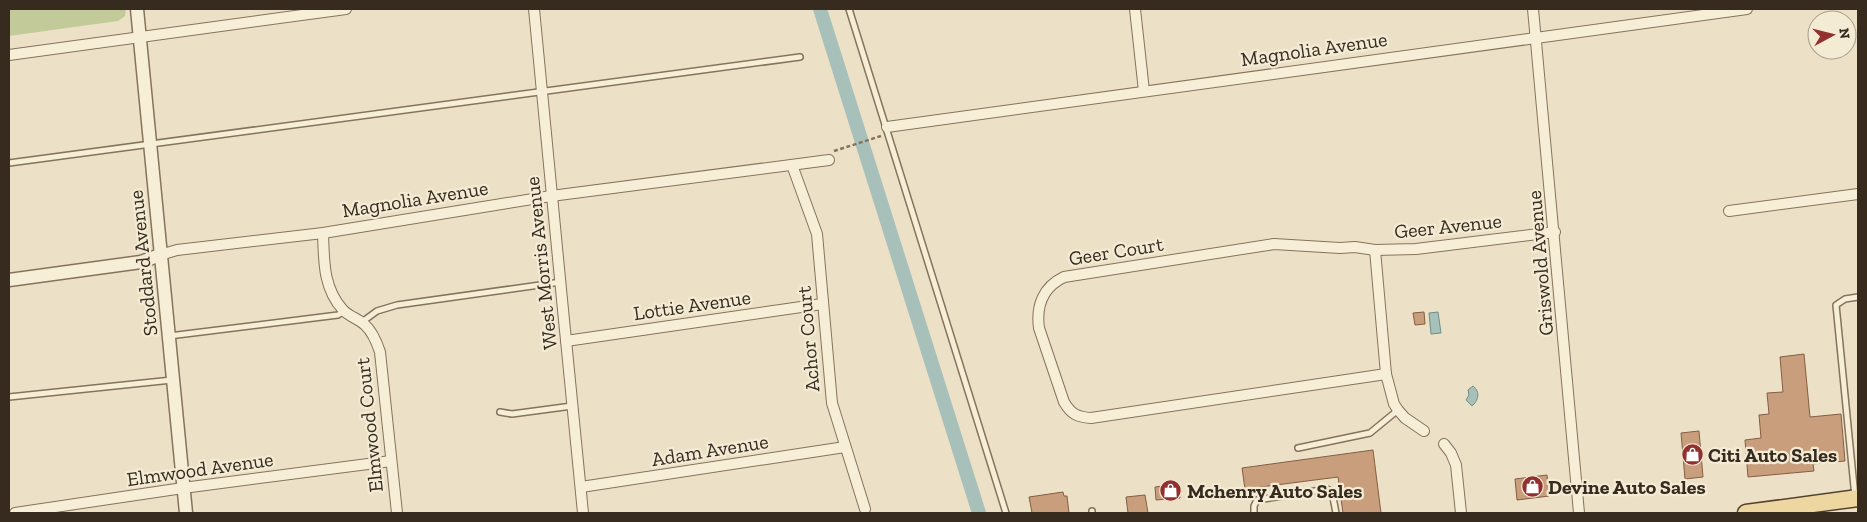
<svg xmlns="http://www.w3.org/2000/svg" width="1867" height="522" viewBox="0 0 1867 522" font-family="'Zilla Slab',serif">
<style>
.green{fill:#c3ca9a}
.water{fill:#a7c0b9;stroke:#6e8e86}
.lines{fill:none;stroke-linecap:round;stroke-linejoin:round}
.canal{stroke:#a7c0b9;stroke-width:14}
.building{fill:#c89e7d;stroke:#845e43}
.service-casing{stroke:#86735c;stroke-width:8}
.minor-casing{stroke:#86735c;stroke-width:12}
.tertiary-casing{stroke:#86735c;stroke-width:15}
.primary-casing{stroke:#544230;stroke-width:19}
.path{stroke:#86735c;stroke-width:2.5;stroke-dasharray:4 2.5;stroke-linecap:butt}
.service{stroke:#f7eed8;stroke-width:5}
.minor{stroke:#f7eed8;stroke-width:10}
.tertiary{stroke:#f7eed8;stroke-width:12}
.primary{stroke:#edd6a0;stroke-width:16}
.labels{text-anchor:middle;stroke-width:4.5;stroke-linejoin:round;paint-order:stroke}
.street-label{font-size:20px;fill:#372b1f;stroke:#f4ebd5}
.poi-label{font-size:20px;font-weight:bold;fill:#372b1f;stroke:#f4ebd5;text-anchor:start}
</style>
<rect width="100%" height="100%" fill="#ece1c6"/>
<!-- green -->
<polygon class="green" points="9,9 126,9 125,16 118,21 9,36"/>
<!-- water -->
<g class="water">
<polygon points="1438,312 1441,333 1431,334 1429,313"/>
<path d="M1473 386C1481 392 1478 401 1472 406L1466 400 1469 395 1468 390Z"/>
</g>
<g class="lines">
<!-- canal -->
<polyline class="canal" points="820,9 979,513"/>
</g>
<!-- building -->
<g class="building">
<polygon points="1424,312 1425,324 1415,325 1413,313"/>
<polygon points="1804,354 1810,417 1841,414 1845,461 1813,464 1814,471 1748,477 1745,440 1761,438 1759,415 1769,414 1767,393 1783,392 1780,357"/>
<polygon points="1699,431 1703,477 1685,479 1681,433"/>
<polygon points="1373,450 1381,513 1343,513 1338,477 1245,489 1242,468"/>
<polygon points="1547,475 1549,496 1517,500 1515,479"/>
<polygon points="1178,484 1180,498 1156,500 1155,487"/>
<polygon points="1063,492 1064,496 1067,496 1069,513 1032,513 1029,497"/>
<polygon points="1145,495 1148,513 1128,513 1126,497"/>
</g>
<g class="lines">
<defs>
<g id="service">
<polyline points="849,9 1006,513"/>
<polyline points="9,163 800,57"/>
<polyline points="362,322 377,311 397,305 561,282"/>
<polyline points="169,336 338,315 344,311"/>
<polyline points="9,397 172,380"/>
<polyline points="500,412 512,414 572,406"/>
<polyline points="1298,448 1370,433 1398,410"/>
<polyline points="1855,497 1836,305 1845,299 1858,297"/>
<polyline points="1092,511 1092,513"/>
<polyline points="1254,513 1254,506 1257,500 1327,489 1332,492 1336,513"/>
</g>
<g id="minor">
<path d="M534 9C549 177 567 345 583 513"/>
<polyline points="1135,9 1144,91"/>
<polyline points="1533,9 1579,513"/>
<polyline points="9,55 346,9"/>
<polyline points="887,127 1747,9"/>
<polyline points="792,165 817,234 832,403 865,509"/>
<polyline points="1729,211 1858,194"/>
<path d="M323 233C324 261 323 288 343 310 350 317 359 319 365 325 373 332 377 343 380 352L397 513"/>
<polyline points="1375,250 1386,374 1394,404 1398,410 1405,418 1424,431"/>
<polyline points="160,255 177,250 323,233 551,196 829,160"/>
<polyline points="566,341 822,304"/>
<path d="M1386 374 1091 418C1077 417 1071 414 1064 402L1039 328C1036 306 1043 287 1064 277L1274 244 1340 248 1355 247 1375 250 1416 249 1555 232"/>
<polyline points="1444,444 1451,453 1456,465 1461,513"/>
<polyline points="581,487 845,447"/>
<polyline points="15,513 183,488 391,461"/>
</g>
<g id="tertiary">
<polyline points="137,9 186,513"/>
<polyline points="9,280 141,262 160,255"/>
</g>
<polyline id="primary" points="1746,513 1858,498"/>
</defs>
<!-- service casing -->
<use href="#service" class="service-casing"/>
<!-- minor casing -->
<use href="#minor" class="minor-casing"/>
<!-- tertiary casing -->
<use href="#tertiary" class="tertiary-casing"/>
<!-- primary casing -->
<use href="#primary" class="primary-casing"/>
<!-- path -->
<polyline class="path" points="834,151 881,136"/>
<!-- service -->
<use href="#service" class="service"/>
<!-- minor -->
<use href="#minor" class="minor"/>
<!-- tertiary -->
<use href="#tertiary" class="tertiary"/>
<!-- primary -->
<use href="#primary" class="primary"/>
</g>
<!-- icons -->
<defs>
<symbol id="shop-disc" viewBox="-11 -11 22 22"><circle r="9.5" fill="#92302f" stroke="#f4ebd5"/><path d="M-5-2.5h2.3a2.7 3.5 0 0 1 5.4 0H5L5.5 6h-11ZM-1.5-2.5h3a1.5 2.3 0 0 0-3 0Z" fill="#fff"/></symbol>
</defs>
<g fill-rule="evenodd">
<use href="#shop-disc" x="1680" y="442" width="25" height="25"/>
<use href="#shop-disc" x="1520" y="474" width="25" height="25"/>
<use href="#shop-disc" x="1158" y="478" width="25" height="25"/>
</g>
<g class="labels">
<!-- street labels -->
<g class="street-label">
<text transform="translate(1314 49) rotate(-8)" y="7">Magnolia Avenue</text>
<text transform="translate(415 199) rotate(-9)" y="7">Magnolia Avenue</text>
<text transform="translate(1448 226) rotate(-6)" y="7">Geer Avenue</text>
<text transform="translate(1116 251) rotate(-9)" y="7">Geer Court</text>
<text transform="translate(143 263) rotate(-96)" y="7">Stoddard Avenue</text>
<text transform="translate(541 263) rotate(-96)" y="7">West Morris Avenue</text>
<text transform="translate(1540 263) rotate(-95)" y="7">Griswold Avenue</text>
<text transform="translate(692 305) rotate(-8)" y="7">Lottie Avenue</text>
<text transform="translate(808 339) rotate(-95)" y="7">Achor Court</text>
<text transform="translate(369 425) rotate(-96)" y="7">Elmwood Court</text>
<text transform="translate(710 450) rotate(-9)" y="7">Adam Avenue</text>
<text transform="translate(200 469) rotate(-8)" y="7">Elmwood Avenue</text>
</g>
<!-- poi labels -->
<g class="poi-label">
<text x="1708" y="462">Citi Auto Sales</text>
<text x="1548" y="494">Devine Auto Sales</text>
<text x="1187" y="498">Mchenry Auto Sales</text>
</g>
</g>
<!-- border -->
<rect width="1867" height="522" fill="none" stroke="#372b1f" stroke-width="20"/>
<!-- north arrow -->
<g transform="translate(1832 35) rotate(83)"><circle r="24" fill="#f4ebd5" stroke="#a89e8c"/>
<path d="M0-4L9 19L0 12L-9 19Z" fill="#92302f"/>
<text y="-8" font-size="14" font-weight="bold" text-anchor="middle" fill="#372b1f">N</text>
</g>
</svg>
